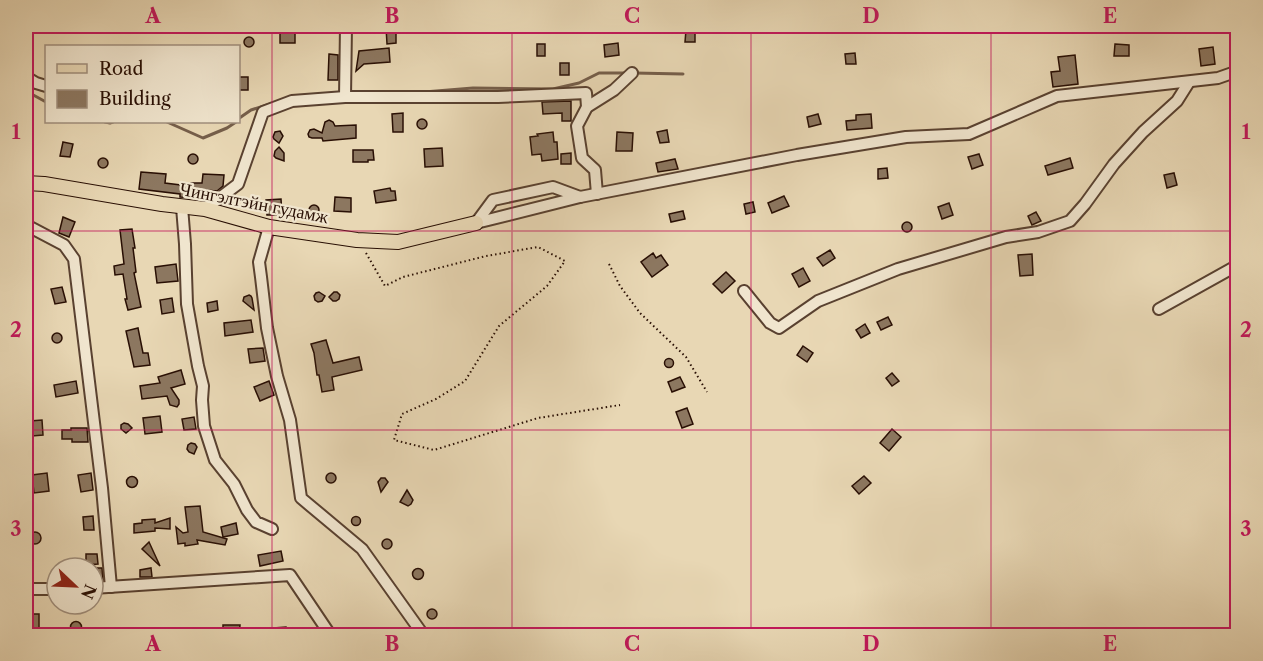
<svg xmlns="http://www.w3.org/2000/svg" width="1263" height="661" viewBox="0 0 1263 661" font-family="'Libre Caslon Text',serif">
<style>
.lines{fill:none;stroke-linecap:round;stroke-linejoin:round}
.stream{stroke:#755e4a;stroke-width:3}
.building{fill:#8c7760;stroke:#290f04;stroke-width:1.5}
.minor-casing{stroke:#594130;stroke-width:14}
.major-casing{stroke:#290f04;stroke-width:16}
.path{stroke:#290f04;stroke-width:2;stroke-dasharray:1.5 3;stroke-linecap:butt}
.minor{stroke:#f0e5ce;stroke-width:10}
.major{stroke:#e8d7b4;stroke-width:14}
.grid{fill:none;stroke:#c2185b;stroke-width:1.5;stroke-opacity:0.55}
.labels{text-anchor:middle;stroke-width:4.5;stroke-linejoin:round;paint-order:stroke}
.street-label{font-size:18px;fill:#290f04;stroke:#f0e5ce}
.neatline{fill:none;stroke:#c2185b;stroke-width:2}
.grid-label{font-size:20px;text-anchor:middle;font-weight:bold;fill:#c2185b}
</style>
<rect width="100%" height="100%" fill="#e8d7b4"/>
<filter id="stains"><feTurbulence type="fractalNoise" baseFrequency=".00333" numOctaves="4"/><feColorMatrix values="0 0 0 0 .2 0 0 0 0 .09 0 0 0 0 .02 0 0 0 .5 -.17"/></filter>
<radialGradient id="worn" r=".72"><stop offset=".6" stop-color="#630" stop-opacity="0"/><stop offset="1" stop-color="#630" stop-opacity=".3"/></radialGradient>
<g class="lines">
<!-- stream -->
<g class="stream">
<polyline points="634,73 683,74"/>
<polyline points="26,91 46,102"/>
<polyline points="424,92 473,88 553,89 579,83 599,73 627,73"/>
<polyline points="238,119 251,110 289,98"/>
<polyline points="105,122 110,123 113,122"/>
<polyline points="167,122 203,138 227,128 236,122"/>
</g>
</g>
<!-- building -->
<g class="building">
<polygon points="386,27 396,27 396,43 387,44"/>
<polygon points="295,28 295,43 280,43 280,29"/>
<polygon points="695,29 695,42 685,42 686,30"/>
<circle cx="249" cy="42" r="5"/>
<polygon points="618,43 619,55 605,57 604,45"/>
<rect x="537" y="44" width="8" height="12"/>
<polygon points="1115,44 1129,45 1129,56 1114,56"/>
<polygon points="1213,47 1215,64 1201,66 1199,49"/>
<polygon points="389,48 390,62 364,64 356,71 359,51"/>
<polygon points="855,53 856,64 846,64 845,54"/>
<polygon points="329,54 338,55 338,80 328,80"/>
<polygon points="1075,55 1078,84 1053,87 1051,72 1060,71 1058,57"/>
<rect x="560" y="63" width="9" height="12"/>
<rect x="238" y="77" width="10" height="13"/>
<polygon points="571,101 571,121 562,121 562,113 543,114 542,102"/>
<polygon points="403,113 403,132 393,132 392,114"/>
<polygon points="818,114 821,124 809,127 807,117"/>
<polygon points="871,114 872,128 847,130 846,121 856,120 856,115"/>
<circle cx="422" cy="124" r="5"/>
<polygon points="329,120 333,122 335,126 356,125 356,138 323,141 322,138 312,138 309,137 308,134 310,130 314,129 322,133 325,122"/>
<polygon points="667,130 669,142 660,143 657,132"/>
<polygon points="280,131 283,136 279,143 274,139 273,137 275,132"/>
<polygon points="553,132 554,142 557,142 558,159 542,161 541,154 532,155 530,137 538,136 537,134"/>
<polygon points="617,132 633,133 632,151 616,151"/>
<polygon points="63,142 73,144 70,157 60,156"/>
<polygon points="279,147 284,153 284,161 276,158 274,156 275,151"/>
<polygon points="442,148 443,166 425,167 424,149"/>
<polygon points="353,150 373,150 374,160 368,160 368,162 353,162"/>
<polygon points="571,153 571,164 561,164 561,154"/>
<polygon points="979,154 983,165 972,169 968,157"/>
<circle cx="193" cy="159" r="5"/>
<polygon points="1070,158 1073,168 1048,175 1045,166"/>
<circle cx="103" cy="163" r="5"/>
<polygon points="675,159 678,169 658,172 656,163"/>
<polygon points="887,168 888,178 878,179 878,169"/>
<polygon points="141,172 166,174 165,183 189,186 191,183 202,183 203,174 224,175 223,186 217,191 205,190 203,198 180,197 180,194 139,189"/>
<polygon points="1174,173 1177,185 1167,188 1164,175"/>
<polygon points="390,188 391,191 395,191 396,200 376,203 374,191"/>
<polygon points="784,196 789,206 772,213 768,203"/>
<polygon points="335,197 351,198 351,212 334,211"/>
<polygon points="281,199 282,215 267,215 266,200"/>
<polygon points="753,202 755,212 746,214 744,204"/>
<polygon points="949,203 953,215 942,219 938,207"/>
<circle cx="314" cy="210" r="5"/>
<polygon points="683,211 685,219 671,222 669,214"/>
<polygon points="1036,212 1041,221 1032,225 1028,216"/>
<polygon points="63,217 75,222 69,237 59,233"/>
<circle cx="907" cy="227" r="5"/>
<polygon points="132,229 135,248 133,248 136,272 134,273 141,307 128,310 125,299 127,299 123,274 115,275 114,266 124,264 120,230"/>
<polygon points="830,250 835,258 823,266 817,258"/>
<polygon points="653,253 656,258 661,255 668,265 652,277 641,262"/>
<polygon points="1032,254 1033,275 1020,276 1018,255"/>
<polygon points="176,264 178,281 157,283 155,267"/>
<polygon points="803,268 810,281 799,287 792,274"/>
<polygon points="726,272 735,281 722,293 713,284"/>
<polygon points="62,287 66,302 55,304 51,289"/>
<polygon points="319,292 325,296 322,301 318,302 315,300 314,296 316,293"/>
<polygon points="334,292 337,292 340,295 339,299 336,301 333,301 329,297"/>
<polygon points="249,295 251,296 252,298 254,310 243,301 244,297"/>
<polygon points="172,298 174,312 162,314 160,300"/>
<polygon points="217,301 218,310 208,312 207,303"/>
<polygon points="888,317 892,325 881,330 877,322"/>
<polygon points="251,320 253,332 225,336 224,323"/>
<polygon points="865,324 870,333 861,338 856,330"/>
<polygon points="138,328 143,353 148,353 150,365 134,367 126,331"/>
<circle cx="57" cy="338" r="5"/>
<polygon points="326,340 333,363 359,357 362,370 332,377 334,390 322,392 319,375 317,375 314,353 311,344"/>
<polygon points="803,346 813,353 807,362 797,355"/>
<polygon points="263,348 265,361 250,363 248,349"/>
<circle cx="669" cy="363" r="4.5"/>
<polygon points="181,370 185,384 171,388 179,400 179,404 177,407 170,405 167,396 142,399 140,386 160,383 158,377"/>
<polygon points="892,373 899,381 892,386 886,378"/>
<polygon points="680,377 685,387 672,392 668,382"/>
<polygon points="76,381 78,393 56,397 54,385"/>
<polygon points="269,381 274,395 260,401 254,387"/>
<polygon points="687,408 693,424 682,428 676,412"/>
<polygon points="160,416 162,432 145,434 143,418"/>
<polygon points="194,417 196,429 184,430 182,419"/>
<polygon points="42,420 43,435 32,436 30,421"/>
<polygon points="124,423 128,424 132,428 126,433 121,429 121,425"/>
<polygon points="71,428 87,428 88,442 72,442 72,439 62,439 62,430 71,430"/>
<polygon points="892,429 901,437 889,451 880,443"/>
<polygon points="191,443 195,444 197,447 194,454 189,452 187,449 188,445"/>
<polygon points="47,473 49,491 34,493 32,475"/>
<polygon points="91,473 93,490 81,492 78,475"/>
<circle cx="331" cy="478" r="5"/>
<polygon points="864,476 871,483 859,494 852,486"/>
<circle cx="132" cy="482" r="5.5"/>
<polygon points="381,478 385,478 388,482 381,492 378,482"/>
<polygon points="407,490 413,500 411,504 408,506 400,502"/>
<polygon points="200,506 203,532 227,539 225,545 197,540 198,544 185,546 185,543 178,544 176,527 183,533 188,532 185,507"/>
<polygon points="93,516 94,530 84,530 83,517"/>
<circle cx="356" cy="521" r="4.5"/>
<polygon points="170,518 170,529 155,528 155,531 134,533 134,524 142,523 142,520 155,519 155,523"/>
<polygon points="236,523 238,534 223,537 221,527"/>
<circle cx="35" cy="538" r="6"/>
<circle cx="387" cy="544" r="5"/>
<polygon points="149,542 160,566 142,549"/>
<polygon points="281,551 283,561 260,566 258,555"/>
<polygon points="86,554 97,554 98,564 86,565"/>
<polygon points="93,568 102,568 103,580 93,580"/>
<polygon points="151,568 152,577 140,577 140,570"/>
<circle cx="418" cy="574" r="5.5"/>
<circle cx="432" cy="614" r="5"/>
<polygon points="28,614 39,614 39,636 26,636"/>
<circle cx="76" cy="627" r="5.5"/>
<polygon points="223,625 240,625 239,636 223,636"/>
<polygon points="286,627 287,636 261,636 260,629"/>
</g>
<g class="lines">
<defs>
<g id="minor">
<polyline points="26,77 36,83 46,86"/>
<polyline points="345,97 346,26"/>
<polyline points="597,194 595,170 582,158 577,126 587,107 614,90 632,73"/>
<polyline points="182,207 185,244 187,304 198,366 203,386 202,400 204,426 215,460 234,484 247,510 256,522 272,529"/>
<polyline points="205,209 238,184 263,112 292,101 345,97 498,97 586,93 587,107"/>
<polyline points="476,223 580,197 797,155 906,137 969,134 1057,96 1218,78 1238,71"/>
<polyline points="476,223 493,200 553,187 580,197"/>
<polyline points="26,225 64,245 74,259 102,488 111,587"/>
<polyline points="269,227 259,262 261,277 267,328 277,376 290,420 301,498 362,549 424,636"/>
<polyline points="744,291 770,323 779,328 818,301 898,269 1006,237 1038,232 1070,221 1085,204 1114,164 1143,132 1177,101 1189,82"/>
<polyline points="1159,309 1238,265"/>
<polyline points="93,588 290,575 331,636"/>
<polyline points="26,589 57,589"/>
</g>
<polyline id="major" points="26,183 44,184 162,204 205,209 269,227 357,240 398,242 476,223"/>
</defs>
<!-- minor casing -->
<use href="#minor" class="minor-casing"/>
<!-- major casing -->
<use href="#major" class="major-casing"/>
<!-- path -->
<g class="path">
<polyline points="366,253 385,286 403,277 486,256 538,247 565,261 547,286 499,326 465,381 436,399 402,414 394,440 434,450 538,418 620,405"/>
<polyline points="609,264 620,286 640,313 686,357 707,392"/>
</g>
<!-- minor -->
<use href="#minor" class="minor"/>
<!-- major -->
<use href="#major" class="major"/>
</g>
<!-- grid -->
<path class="grid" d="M272 26V636M512 26V636M751 26V636M991 26V636M26 231H1238M26 430H1238"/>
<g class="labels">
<!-- street labels -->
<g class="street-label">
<text transform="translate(254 203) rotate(11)" y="6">Чингэлтэйн гудамж</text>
</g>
</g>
<!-- margin -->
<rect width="1263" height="661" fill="none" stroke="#e8d7b4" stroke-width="66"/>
<!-- legend -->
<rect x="45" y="45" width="195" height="78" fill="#f0e5ce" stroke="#a08f7d" stroke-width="1.5"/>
<rect x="57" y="64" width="30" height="9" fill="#e8d7b4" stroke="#a08f7d" stroke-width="1.5"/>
<text x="99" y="75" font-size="18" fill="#290f04">Road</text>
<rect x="57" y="90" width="30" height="18" fill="#8c7760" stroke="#a08f7d" stroke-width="1.5"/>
<text x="99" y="105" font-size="18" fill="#290f04">Building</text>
<!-- north arrow -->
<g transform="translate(75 586) rotate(113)"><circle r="28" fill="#f0e5ce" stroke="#a08f7d" stroke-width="1.5"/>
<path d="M0-4.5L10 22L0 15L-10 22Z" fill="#8f2418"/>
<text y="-9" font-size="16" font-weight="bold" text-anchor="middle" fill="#290f04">N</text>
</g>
<rect x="33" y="33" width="1197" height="595" class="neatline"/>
<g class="grid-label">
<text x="153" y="23">A</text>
<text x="392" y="23">B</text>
<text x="632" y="23">C</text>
<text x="871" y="23">D</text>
<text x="1110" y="23">E</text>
<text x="16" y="139">1</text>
<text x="1246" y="139">1</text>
<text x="16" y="337">2</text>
<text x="1246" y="337">2</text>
<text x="16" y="536">3</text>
<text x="1246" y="536">3</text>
<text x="153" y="651">A</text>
<text x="392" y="651">B</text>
<text x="632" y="651">C</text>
<text x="871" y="651">D</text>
<text x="1110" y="651">E</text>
</g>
<rect width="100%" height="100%" filter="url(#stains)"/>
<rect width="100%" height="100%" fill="url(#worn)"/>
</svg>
